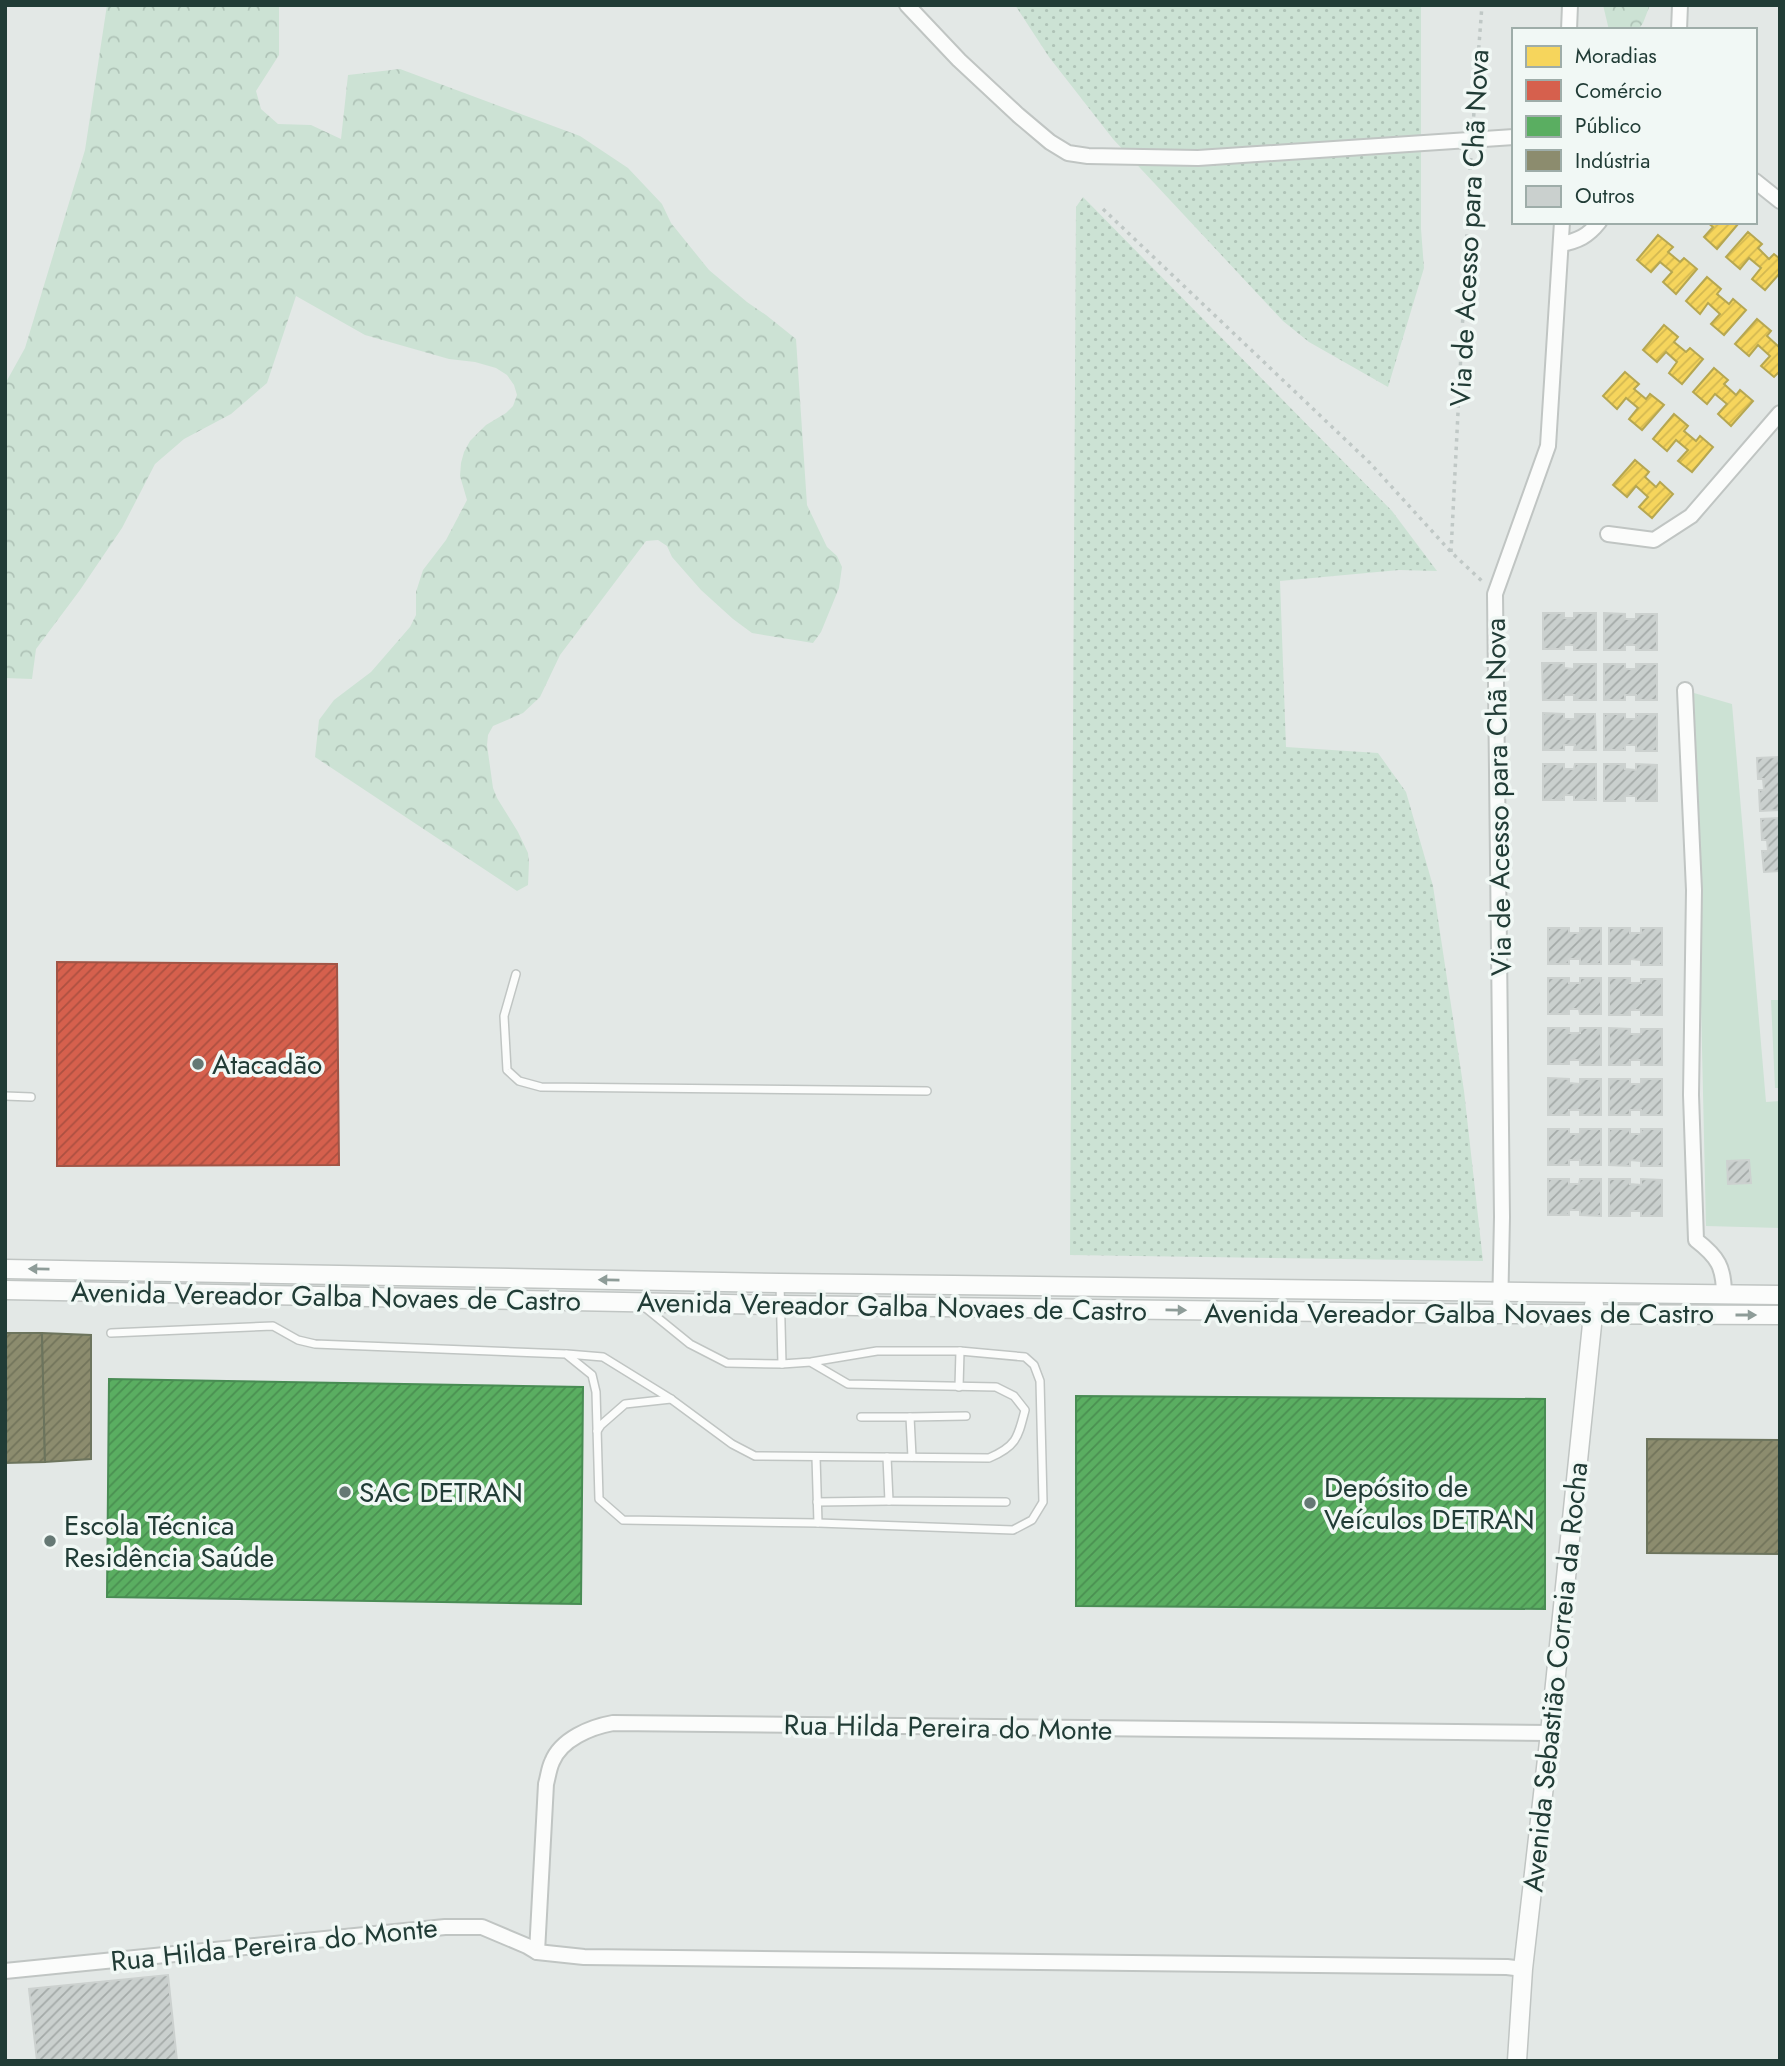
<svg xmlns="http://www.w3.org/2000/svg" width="1785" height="2066" viewBox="0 0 1785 2066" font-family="Jost,sans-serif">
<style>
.grass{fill:url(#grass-dots)}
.forest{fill:url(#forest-crowns)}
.park{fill:#cce2d4}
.homes{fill:url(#homes-hatch);stroke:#b6a751;stroke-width:2}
.shops{fill:url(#shops-hatch);stroke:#a05546;stroke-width:2}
.public{fill:url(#public-hatch);stroke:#498c54;stroke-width:2}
.industry{fill:url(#industry-hatch);stroke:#6c745d;stroke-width:2}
.building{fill:url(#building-hatch);stroke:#ccd1cf;stroke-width:2}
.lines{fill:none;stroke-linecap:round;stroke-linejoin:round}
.service-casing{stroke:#c0c5c3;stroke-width:10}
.minor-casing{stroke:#c0c5c3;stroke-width:18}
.tertiary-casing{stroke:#c0c5c3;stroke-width:21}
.path{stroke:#c0c8c6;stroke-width:3.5;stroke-dasharray:3.5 5;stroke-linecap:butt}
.service{stroke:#fbfcfb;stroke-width:7}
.minor{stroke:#fbfcfb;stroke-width:14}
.tertiary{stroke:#fbfcfb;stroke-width:18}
.oneway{fill:#8e9c98}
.poi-dot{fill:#657874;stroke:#f1f8f5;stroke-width:2.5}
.labels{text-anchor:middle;stroke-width:7;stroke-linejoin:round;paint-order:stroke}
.street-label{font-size:28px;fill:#213c36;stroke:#f1f8f5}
.poi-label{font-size:28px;fill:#213c36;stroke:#f1f8f5;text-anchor:start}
</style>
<defs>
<pattern id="grass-dots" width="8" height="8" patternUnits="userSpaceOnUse" patternTransform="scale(1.75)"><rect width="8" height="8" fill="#cce2d4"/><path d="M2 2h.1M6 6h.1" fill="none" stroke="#afc3b7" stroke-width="1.8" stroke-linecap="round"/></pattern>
<pattern id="forest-crowns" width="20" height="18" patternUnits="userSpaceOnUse" patternTransform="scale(1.75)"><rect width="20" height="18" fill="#cce2d4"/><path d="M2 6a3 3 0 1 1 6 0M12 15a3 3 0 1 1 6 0" fill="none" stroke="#afc3b7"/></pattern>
<pattern id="homes-hatch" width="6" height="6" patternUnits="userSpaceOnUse" patternTransform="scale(1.75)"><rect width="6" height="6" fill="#f6d55c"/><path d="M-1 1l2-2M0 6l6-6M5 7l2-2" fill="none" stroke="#d3b851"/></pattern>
<pattern id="shops-hatch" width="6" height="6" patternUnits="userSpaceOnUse" patternTransform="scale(1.75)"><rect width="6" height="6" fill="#d6604d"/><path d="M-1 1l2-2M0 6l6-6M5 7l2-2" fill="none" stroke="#ad5041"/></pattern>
<pattern id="public-hatch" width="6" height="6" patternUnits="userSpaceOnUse" patternTransform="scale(1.75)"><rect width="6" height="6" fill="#5aae61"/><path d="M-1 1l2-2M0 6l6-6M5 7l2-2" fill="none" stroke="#4a8f51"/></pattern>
<pattern id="industry-hatch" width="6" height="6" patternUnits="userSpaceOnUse" patternTransform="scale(1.75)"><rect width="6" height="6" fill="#8c8c6e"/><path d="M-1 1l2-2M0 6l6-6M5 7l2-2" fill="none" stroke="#72745b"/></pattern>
<pattern id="building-hatch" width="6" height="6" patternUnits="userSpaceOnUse" patternTransform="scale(1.75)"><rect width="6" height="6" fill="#cad0ce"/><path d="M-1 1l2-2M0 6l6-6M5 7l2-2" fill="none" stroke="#a4aaa8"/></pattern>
</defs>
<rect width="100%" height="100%" fill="#e3e8e6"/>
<!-- grass -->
<g class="grass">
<polygon points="1015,5 1421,5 1421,229 1424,268 1388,387 1309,342 1283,321 1113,139 1049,57"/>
<polygon points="1083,197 1392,511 1437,571 1399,570 1280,581 1286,747 1378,753 1406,792 1433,886 1464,1091 1483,1261 1070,1255 1076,207"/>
</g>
<!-- forest -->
<g class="forest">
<polygon points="107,5 279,5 279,55 256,91 261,109 278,124 311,125 341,139 348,75 400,69 580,136 628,168 662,204 671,223 709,270 747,302 766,315 796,339 807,505 827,547 837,556 842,567 839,588 821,632 813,643 752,633 733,619 701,590 672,557 667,546 658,540 646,541 560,655 540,697 523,713 493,726 488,735 487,745 493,788 497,798 518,832 528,853 529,863 528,885 517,891 315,757 319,720 334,700 371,672 410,627 416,615 416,592 423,570 446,540 467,500 460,476 461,463 464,452 470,441 486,425 506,413 513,406 517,395 514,385 507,375 496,368 475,362 449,359 365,335 296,296 267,383 231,414 184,439 155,464 122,528 80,590 36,649 32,679 5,678 5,384 25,348 85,150"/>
<polygon points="1603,5 1650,5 1643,23 1638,30 1609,30"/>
</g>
<!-- park -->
<g class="park">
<polygon points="1694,693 1732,704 1766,1102 1780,1101 1780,1228 1706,1226"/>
<polygon points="1771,1000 1780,1000 1780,1088 1775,1088"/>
</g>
<!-- homes -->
<g class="homes">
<polygon points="1707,222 1737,222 1738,224 1717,249 1704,237 1713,227"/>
<polygon points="1748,232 1762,244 1758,248 1769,259 1774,254 1780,259 1780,273 1765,290 1752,279 1761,268 1749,258 1740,269 1726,257"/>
<polygon points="1658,235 1673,247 1668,252 1680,262 1684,258 1697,269 1676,294 1663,282 1672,272 1660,262 1651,272 1637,260"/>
<polygon points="1707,277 1721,289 1717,294 1729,304 1733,299 1746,310 1724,335 1711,324 1720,314 1708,303 1700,314 1686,301"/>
<polygon points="1757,319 1771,331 1767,336 1778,346 1780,344 1780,371 1774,377 1761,366 1770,356 1758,345 1749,356 1735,344"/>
<polygon points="1664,325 1678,337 1674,342 1686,352 1690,348 1703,359 1682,384 1669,373 1677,362 1666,352 1657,362 1643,350"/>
<polygon points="1714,368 1728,380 1724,384 1736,395 1740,390 1753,401 1731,426 1718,414 1727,404 1715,394 1707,404 1693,392"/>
<polygon points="1625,372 1639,384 1634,389 1646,399 1650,394 1664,405 1642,430 1629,419 1638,408 1626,398 1617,409 1603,396"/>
<polygon points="1674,414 1688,426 1684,431 1696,441 1700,436 1713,447 1692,472 1678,461 1688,450 1676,440 1667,451 1653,439"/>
<polygon points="1635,460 1649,472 1645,477 1656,487 1660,482 1673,494 1652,518 1639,507 1648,497 1636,486 1627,497 1613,485"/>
</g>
<!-- shops -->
<polygon class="shops" points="57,962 337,964 339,1165 57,1166"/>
<!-- public -->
<g class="public">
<polygon points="109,1379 583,1387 581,1604 107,1597"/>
<polygon points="1076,1396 1545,1399 1545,1609 1076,1606"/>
</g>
<!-- industry -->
<g class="industry">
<polygon points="5,1333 42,1333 45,1462 5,1463"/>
<polygon points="42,1333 91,1335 91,1459 45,1462"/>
<polygon points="1647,1439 1780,1440 1780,1554 1647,1553"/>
</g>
<!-- building -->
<g class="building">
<polygon points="1543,613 1564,613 1564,618 1574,618 1574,613 1596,613 1596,650 1574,650 1574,645 1564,645 1564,649 1543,649"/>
<polygon points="1604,613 1625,614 1625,619 1636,619 1636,614 1657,614 1657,650 1636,650 1636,645 1625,645 1625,650 1604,650"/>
<polygon points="1542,663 1564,663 1564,668 1574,669 1574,664 1596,664 1596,700 1574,700 1574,695 1564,695 1564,700 1543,700"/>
<polygon points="1604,664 1625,664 1625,669 1636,669 1636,664 1657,664 1657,700 1636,700 1636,695 1625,695 1625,700 1604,700"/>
<polygon points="1543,713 1564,714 1564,719 1575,719 1575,714 1595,714 1596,750 1574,750 1575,745 1564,745 1564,750 1543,750"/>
<polygon points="1604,714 1625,714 1625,719 1636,719 1636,714 1657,714 1657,751 1636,751 1636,745 1625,745 1625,750 1604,750"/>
<polygon points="1780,757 1780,810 1760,811 1759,790 1764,790 1763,779 1758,779 1757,758"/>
<polygon points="1543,764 1564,764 1564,769 1574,769 1575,764 1596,764 1596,800 1574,800 1574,795 1564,795 1564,800 1543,800"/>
<polygon points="1604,764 1625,764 1625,769 1636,770 1636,764 1657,765 1657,801 1636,801 1636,796 1625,796 1625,801 1604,801"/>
<polygon points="1780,818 1780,871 1764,872 1762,851 1768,851 1767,840 1762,840 1761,819"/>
<polygon points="1548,928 1569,928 1569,933 1580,933 1580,928 1601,928 1601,964 1580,964 1580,959 1569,959 1569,964 1548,964"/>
<polygon points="1609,928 1630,928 1630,933 1641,933 1641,928 1662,928 1662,965 1641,965 1641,960 1630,959 1630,964 1609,964"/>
<polygon points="1548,978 1569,978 1569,983 1580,983 1580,978 1601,978 1601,1014 1580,1014 1579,1009 1569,1009 1569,1014 1548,1014"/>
<polygon points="1609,978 1630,978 1630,983 1641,983 1641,979 1662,979 1662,1015 1641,1015 1641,1010 1630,1010 1630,1015 1609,1015"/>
<polygon points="1548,1028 1569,1028 1569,1033 1580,1033 1580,1028 1601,1028 1601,1065 1580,1065 1580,1060 1569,1060 1569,1064 1548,1064"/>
<polygon points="1609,1028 1630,1029 1630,1034 1641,1034 1641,1029 1662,1029 1662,1065 1641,1065 1641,1060 1630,1060 1630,1065 1609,1065"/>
<polygon points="1548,1078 1569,1079 1569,1083 1580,1084 1580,1079 1601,1079 1601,1115 1580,1115 1580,1110 1569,1110 1569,1115 1548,1115"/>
<polygon points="1609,1079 1630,1079 1630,1084 1641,1084 1641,1079 1662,1079 1662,1115 1641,1115 1641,1110 1630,1110 1630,1115 1609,1115"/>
<polygon points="1548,1129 1569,1129 1569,1134 1580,1134 1580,1129 1601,1129 1601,1165 1580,1165 1580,1160 1569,1160 1569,1165 1548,1165"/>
<polygon points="1609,1129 1630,1129 1630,1134 1641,1134 1641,1129 1662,1129 1662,1166 1641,1166 1641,1161 1630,1160 1630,1166 1609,1165"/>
<polygon points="1749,1160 1751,1183 1728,1184 1727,1161"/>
<polygon points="1548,1179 1569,1179 1569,1184 1579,1184 1580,1179 1601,1179 1601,1216 1580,1215 1580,1210 1569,1210 1569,1215 1548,1215"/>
<polygon points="1609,1179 1630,1179 1630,1184 1641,1185 1641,1179 1662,1180 1662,1216 1641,1216 1641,1211 1630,1211 1630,1216 1609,1216"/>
<polygon points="168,1975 177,2061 37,2061 29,1989"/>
</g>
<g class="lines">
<defs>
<g id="service">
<polyline points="516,974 504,1016 507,1070 519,1081 541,1087 927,1091"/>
<polyline points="5,1096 31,1097"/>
<polyline points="780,1284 782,1364"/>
<polyline points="111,1333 273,1326 298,1340 315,1344 566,1354 592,1375 596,1392 599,1499 623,1520 818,1523 1013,1530 1032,1520 1043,1502 1040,1381 1034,1365 1025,1357 960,1351 877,1351 811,1362 782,1364 727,1363 690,1344 642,1305"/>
<path d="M567 1354 603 1357 671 1399 732 1444 755 1456 989 1458C1017 1446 1018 1437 1025 1410L1014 1396 996 1387 848 1384 812 1363"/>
<polyline points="959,1387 960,1351"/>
<polyline points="861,1417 910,1417 912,1457"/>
<polyline points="910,1417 966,1416"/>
<polyline points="597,1431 601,1425 625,1404 671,1399"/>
<polyline points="816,1457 818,1523"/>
<polyline points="887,1457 889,1501 1006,1502"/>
<polyline points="817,1502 889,1501"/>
</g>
<g id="minor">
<polyline points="907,5 959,60 1018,115 1050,142 1068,153 1088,156 1198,158 1514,137"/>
<polyline points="1569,30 1570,5"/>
<polyline points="1679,30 1680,5"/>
<polyline points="1755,181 1780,201"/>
<path d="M1561 244C1578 241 1588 236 1599 222"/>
<polyline points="1608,534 1654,540 1691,516 1780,413"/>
<path d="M1685 690 1694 890 1691 1095 1696 1240C1718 1257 1724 1267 1724 1295"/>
<polyline points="1500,1314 1502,1217 1495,594 1548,446 1562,222"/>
<path d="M537 1952 546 1784C548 1777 549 1768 552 1762 561 1739 591 1727 613 1723L1550 1733"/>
<polyline points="5,1971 445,1927 482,1927 527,1946 537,1952 584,1957 1507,1967 1523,1969"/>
</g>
<g id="tertiary">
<polyline points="5,1269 780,1283 1780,1295"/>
<polyline points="5,1290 780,1305 1500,1314 1780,1315"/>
<polyline points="1517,2061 1523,1969 1550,1733 1594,1305"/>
</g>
</defs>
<!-- service casing -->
<use href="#service" class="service-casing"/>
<!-- minor casing -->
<use href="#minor" class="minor-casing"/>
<!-- tertiary casing -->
<use href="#tertiary" class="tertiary-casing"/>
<!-- path -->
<g class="path">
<polyline points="1473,125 1482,5"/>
<polyline points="1103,209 1370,463 1451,552 1484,583"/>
<polyline points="1451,552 1471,154"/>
</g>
<!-- service -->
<use href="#service" class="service"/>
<!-- minor -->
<use href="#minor" class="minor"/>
<!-- tertiary -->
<use href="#tertiary" class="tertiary"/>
</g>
<!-- one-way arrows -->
<defs><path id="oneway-solid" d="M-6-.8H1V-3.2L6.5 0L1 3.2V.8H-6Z" transform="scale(1.75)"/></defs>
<g class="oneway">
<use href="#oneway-solid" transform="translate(39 1269) rotate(-179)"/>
<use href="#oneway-solid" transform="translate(609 1280) rotate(-179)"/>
<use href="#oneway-solid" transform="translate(1176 1310) rotate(1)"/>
<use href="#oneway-solid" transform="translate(1746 1315)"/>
</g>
<!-- markers -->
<g class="poi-dot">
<circle cx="198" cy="1064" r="7"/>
<circle cx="345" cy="1492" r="7"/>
<circle cx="1310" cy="1503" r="7"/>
<circle cx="50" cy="1541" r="7"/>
</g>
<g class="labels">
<!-- street labels -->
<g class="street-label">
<text transform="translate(1469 228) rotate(-87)" y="10">Via de Acesso para Chã Nova</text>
<text transform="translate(1498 797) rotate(-91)" y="10">Via de Acesso para Chã Nova</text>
<text transform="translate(326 1296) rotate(1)" y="10">Avenida Vereador Galba Novaes de Castro</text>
<text transform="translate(892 1306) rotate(1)" y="10">Avenida Vereador Galba Novaes de Castro</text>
<text x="1459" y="1323">Avenida Vereador Galba Novaes de Castro</text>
<text transform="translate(1555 1677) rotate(-84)" y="10">Avenida Sebastião Correia da Rocha</text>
<text transform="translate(948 1727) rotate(1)" y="10">Rua Hilda Pereira do Monte</text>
<text transform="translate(274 1944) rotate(-6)" y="10">Rua Hilda Pereira do Monte</text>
</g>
<!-- poi labels -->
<g class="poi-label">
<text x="212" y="1074">Atacadão</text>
<text x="1324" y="1497">Depósito de<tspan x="1324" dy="32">Veículos DETRAN</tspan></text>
<text x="359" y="1502">SAC DETRAN</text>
<text x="64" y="1535">Escola Técnica<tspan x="64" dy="32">Residência Saúde</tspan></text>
</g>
</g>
<!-- border -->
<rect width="1785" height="2066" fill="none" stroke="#213c36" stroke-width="14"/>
<!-- legend -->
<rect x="1512" y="28" width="245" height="196" fill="#f1f8f5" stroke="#9eada9" stroke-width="2"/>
<rect x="1526" y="46" width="35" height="21" fill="#f6d55c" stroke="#9eada9" stroke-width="2"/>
<text x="1575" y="63" font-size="21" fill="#213c36">Moradias</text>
<rect x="1526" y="80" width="35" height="21" fill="#d6604d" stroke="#9eada9" stroke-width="2"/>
<text x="1575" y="98" font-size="21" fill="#213c36">Comércio</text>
<rect x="1526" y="116" width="35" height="21" fill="#5aae61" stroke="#9eada9" stroke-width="2"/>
<text x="1575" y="133" font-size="21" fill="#213c36">Público</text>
<rect x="1526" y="150" width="35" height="21" fill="#8c8c6e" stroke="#9eada9" stroke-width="2"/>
<text x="1575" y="168" font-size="21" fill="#213c36">Indústria</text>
<rect x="1526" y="186" width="35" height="21" fill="#cad0ce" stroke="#9eada9" stroke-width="2"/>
<text x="1575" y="203" font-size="21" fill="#213c36">Outros</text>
</svg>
